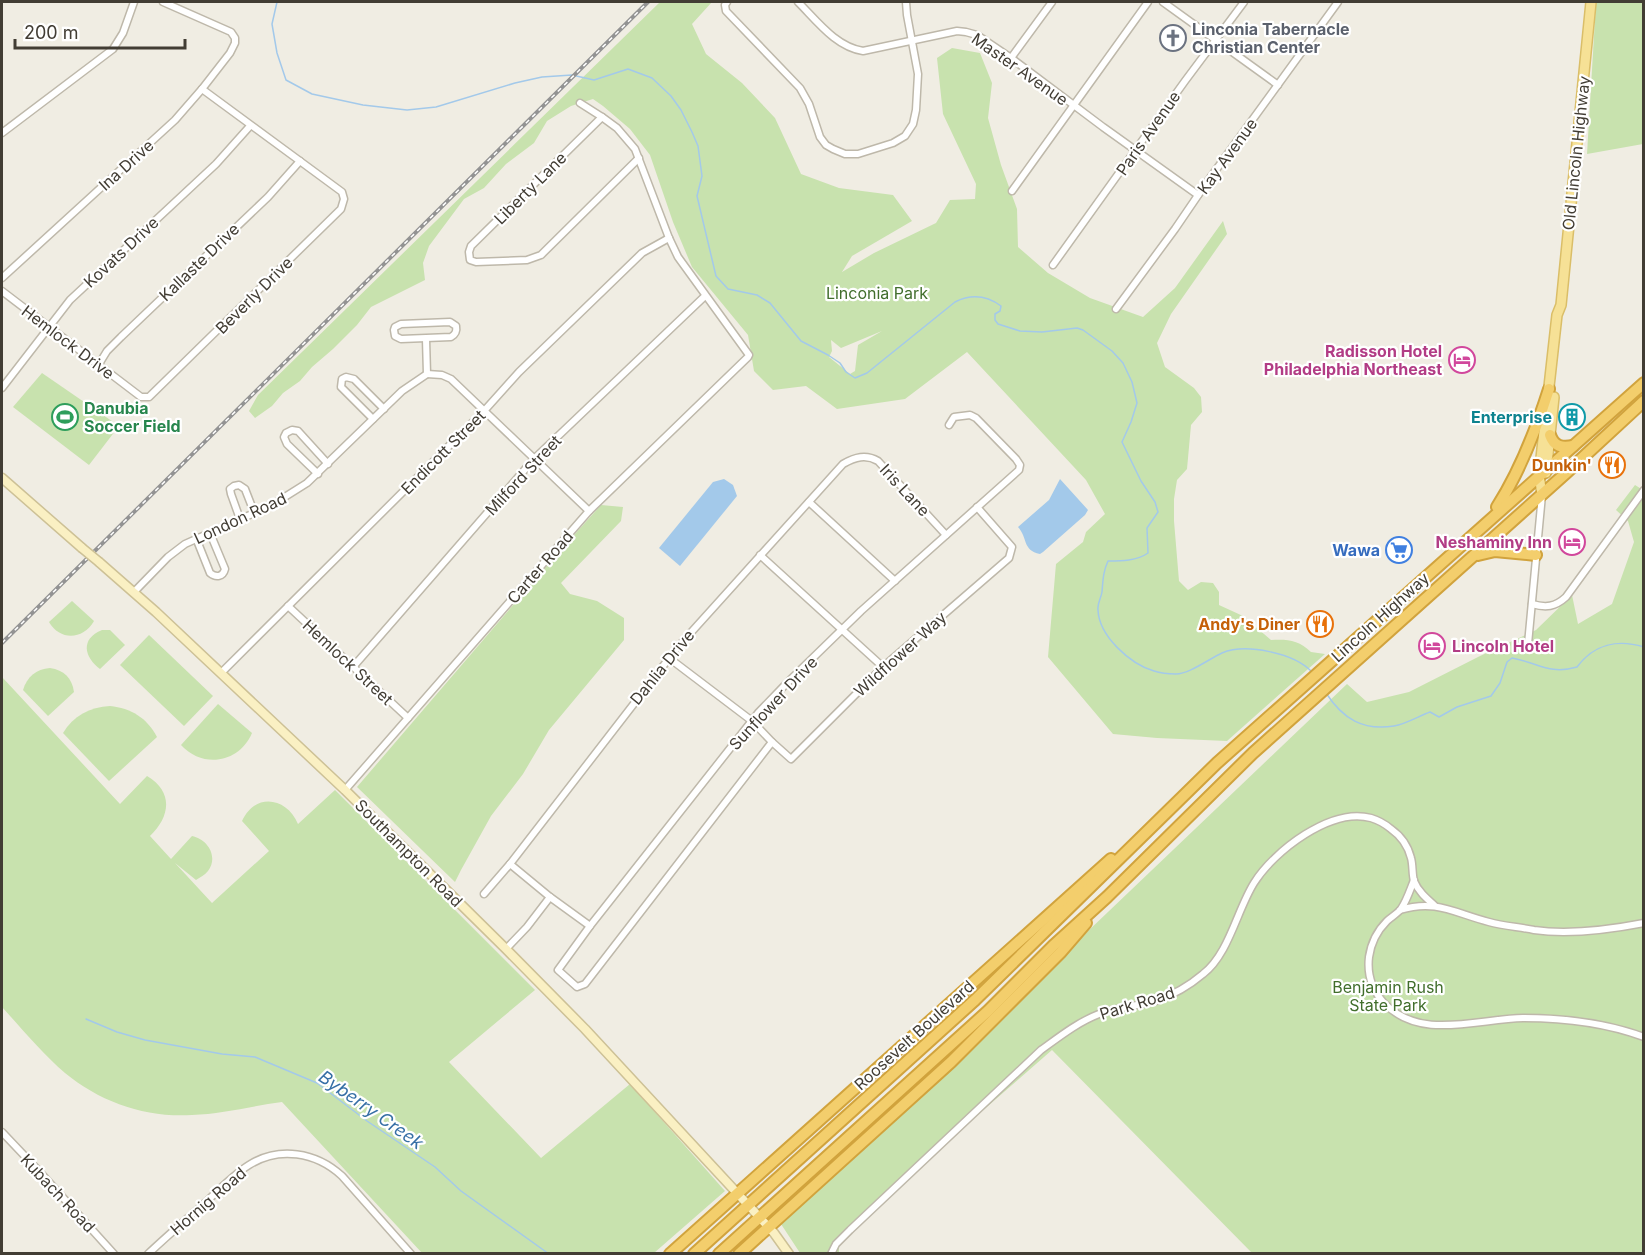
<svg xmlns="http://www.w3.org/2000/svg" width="1645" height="1255" viewBox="0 0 1645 1255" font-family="Inter,sans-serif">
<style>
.green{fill:#c8e2ae;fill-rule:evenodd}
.water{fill:#a3c9ea}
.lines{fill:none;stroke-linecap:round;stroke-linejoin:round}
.stream{stroke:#a3c9ea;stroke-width:1.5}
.street-casing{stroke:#beb8aa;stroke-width:9}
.secondary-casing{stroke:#cdc196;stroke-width:11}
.primary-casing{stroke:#dabe68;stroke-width:12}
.highway-casing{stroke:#d1a33d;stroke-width:14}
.street{stroke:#fff;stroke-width:6}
.secondary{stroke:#faf0c3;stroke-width:8}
.primary{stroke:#f6e196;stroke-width:9}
.highway{stroke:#f3ce6c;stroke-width:10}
.rail-casing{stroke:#939393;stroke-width:4}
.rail{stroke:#fff;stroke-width:1.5;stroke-dasharray:4.5;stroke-linecap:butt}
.secondary-bridge-casing{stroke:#cdc196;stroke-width:11;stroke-linecap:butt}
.secondary-bridge{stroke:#faf0c3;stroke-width:8}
.labels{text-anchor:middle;stroke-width:4.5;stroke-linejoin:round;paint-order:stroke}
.worship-label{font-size:16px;font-weight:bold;fill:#5b616d;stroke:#fff;text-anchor:start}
.street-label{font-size:16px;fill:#423d34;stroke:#fff}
.park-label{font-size:16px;fill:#416e2c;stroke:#fff}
.hotel-label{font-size:16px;font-weight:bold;fill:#b23c85;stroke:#fff;text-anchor:end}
.leisure-label{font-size:16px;font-weight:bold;fill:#27864d;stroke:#fff;text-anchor:start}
.culture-label{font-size:16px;font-weight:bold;fill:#0d838f;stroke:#fff;text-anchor:end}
.food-label{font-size:16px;font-weight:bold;fill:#c56008;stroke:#fff;text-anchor:end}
.shop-label{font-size:16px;font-weight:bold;fill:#366cbe;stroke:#fff;text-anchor:end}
.water-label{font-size:18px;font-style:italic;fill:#366fa5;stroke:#fff}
</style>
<rect width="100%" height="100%" fill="#f0ede3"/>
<!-- green -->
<g class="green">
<path d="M660 2H712L692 24 706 54 742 83 775 118 801 174 839 188 893 195 912 221 852 256 842 272 874 253 936 223 950 200 975 199 976 184 943 114 937 58 952 48 980 53 992 83 988 118 1001 165 1017 209 1018 247 1048 273 1090 298 1143 317 1175 288 1223 221 1227 234 1171 314 1157 343 1165 367 1194 388 1201 397 1202 412 1191 425 1187 469 1177 480 1174 499V521L1179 581 1188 590 1201 582 1213 583 1219 592V605L1243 616 1271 640C1287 639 1299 640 1311 652L1325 654 1227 741 1157 738 1113 734 1048 657 1056 564 1083 542 1086 532 1105 514 1086 480 967 352 905 399 837 409 806 386 773 390 754 371 748 335 692 267 673 222 650 155 630 129 603 106 593 99 571 106 547 121 534 143 506 164 484 188 464 199 429 246 423 263 425 280 371 307 357 325 333 349 312 367 300 381 283 393 272 406 255 418 249 411 258 395ZM882 331 858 345 855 371 850 374 829 357 832 351 831 340 841 348Z"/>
<polygon points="1596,2 1643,2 1643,144 1587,154"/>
<polygon points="42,373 119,426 89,465 13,407"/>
<polygon points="1635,485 1643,490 1643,1253 1252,1253 1052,1050 839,1236 839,1253 800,1253 781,1224 1347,684 1367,702 1409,692 1480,656 1536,630 1572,595 1578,624 1612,604 1634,542 1628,521 1616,510"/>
<polygon points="601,505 623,507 621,521 561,583 570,594 597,601 624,618 624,640 549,730 523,774 491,816 461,870 455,882 357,787 557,554"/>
<path d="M72 601 94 621C83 640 60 641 49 622Z"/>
<path d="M102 630H110L125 645 100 669C84 657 80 639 102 630Z"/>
<polygon points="149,635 213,696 184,726 120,665"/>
<path d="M50 668C64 670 72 678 74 692L48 716 23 690C27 677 36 669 50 668Z"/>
<path d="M2 677 120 804 147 776C174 792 170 817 150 836L171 859 192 836C207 839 219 856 208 871 205 875 200 877 196 880L175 863 212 903 269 851 242 821C255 792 287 797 298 824L335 790 535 990 449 1062 541 1158 630 1084 725 1191 654 1253H422L282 1102C252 1106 222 1114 192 1115 146 1118 100 1102 65 1073 42 1053 22 1029 2 1007Z"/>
<path d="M218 704 252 733C239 763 203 769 181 745Z"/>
<path d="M110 706C131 708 147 718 157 737L109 781 63 733C73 716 90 707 110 706Z"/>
</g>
<!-- water -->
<g class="water">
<polygon points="724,479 733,485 737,496 680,566 659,548 713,482"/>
<path d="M1060 479 1088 510 1085 515 1043 552 1040 554C1022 550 1028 538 1018 527L1049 500Z"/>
</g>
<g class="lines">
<!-- stream -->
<g class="stream">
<path d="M277 2 272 24 277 53 286 80 312 94 363 105 407 110 436 107 515 83 542 77 572 75 594 80 628 69 652 78 671 96 681 110 692 132 698 146 702 176 697 196 716 276 728 289 757 295 770 303 801 341 828 355 840 363 846 372 855 378 867 373 955 302C971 294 986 295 1001 306L1000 311 995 314V320L998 324 1020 331 1042 332 1077 328 1083 330 1112 351 1123 363 1132 382 1137 403 1131 422 1122 442 1141 481 1155 502 1158 512 1147 528 1148 553C1137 561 1121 561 1108 561 1103 572 1103 580 1102 592 1101 598 1097 604 1098 610 1099 636 1130 664 1154 671 1160 673 1170 674 1176 674 1189 674 1209 659 1222 653 1246 643 1294 653 1312 672"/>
<path d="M1326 693C1343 719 1363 731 1394 726 1406 724 1419 716 1430 712L1439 717 1457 707 1491 696 1500 683 1507 662 1512 658C1539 663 1549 675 1577 667 1594 644 1618 639 1644 647"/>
<polyline points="86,1019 117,1032 145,1040 222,1054 255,1057 317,1083 367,1121 435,1167 461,1191 549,1254"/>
</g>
<defs>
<g id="street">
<polyline points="727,2 725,5 726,11 800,88 809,104 820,137 826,145 833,149 845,154 858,154 893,143 905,136 913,124 916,110 918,74 907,15 906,2"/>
<path d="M798 2C817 21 836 47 863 51L957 31 966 32 977 35 1011 58 1103 127 1198 195"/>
<polyline points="1163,2 1278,85"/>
<polyline points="1011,58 1052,2"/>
<polyline points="602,117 471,246 469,252 470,260 476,262 527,260 541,255 639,158"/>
<polyline points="2,133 113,49 123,33 134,2"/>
<polyline points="1012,191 1148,2"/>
<polyline points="1053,265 1185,81 1244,2"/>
<polyline points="2,278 175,120 202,89 230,53 235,43 235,38 231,32 163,2"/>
<polyline points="2,291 141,397 149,397 341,209 344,199 342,192 202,89"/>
<polyline points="1116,309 1175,229 1205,185 1338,2"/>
<path d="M450 322 456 326C457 331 456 334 451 337L401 339 395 336 394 330 395 327 401 324Z"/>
<polyline points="426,339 427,374"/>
<polyline points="99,364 107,351 121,337 268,197 300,161"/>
<polyline points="427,374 442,375 451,379 589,511"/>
<polyline points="2,388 70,300 216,164 250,126"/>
<polyline points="373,419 341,387 342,379 346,377 354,379 384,409"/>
<polyline points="318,474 287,444 284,437 286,433 292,430 298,431 328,464"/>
<polyline points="809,502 895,581"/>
<polyline points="240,519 231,494 230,489 234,486 239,485 245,489 254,512"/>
<path d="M196 538 210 573C216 578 223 577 225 569L210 533"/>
<polyline points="760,555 883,667"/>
<polyline points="134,592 168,557 185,544 272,505 307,483 402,391 427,374"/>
<path d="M1532 604C1546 608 1555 607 1566 597L1644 490"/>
<polyline points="288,606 408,718"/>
<polyline points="1528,644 1542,495"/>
<polyline points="669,658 752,721 772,742 791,759 883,667 1009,558 1012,547 977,507"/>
<polyline points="353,667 534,459 705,296"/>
<polyline points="221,673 484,411 519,372 642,253 669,238"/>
<polyline points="772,742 585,984 577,987 558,970 590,926 758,713 786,684 861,611 1019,470 1020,465 1016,459 976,418 970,415 954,417 949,425"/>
<polyline points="345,790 589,511 748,357 749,355 678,257 669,238 635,149 617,128 602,117 580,103"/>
<polyline points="510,864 550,897 590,926"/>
<path d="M1414 880C1410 890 1407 900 1401 909 1397 914 1391 917 1387 921 1377 931 1371 943 1369 957 1367 974 1372 990 1384 1003 1420 1041 1477 1019 1523 1018 1563 1018 1606 1023 1644 1037"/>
<path d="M484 894 510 864 677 648 843 464C855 457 866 454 878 461L946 535"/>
<path d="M1400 910C1436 899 1454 913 1489 922 1503 926 1519 927 1534 930 1570 935 1608 930 1644 923"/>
<polyline points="506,949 527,927 550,897"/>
<polyline points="2,1132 38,1170 114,1254"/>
<path d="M148 1254C167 1236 187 1219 207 1201 220 1189 233 1175 249 1165 279 1146 316 1152 342 1176L411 1254"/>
<path d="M831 1254 836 1244 850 1230 1041 1050C1059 1037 1078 1022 1099 1014 1117 1007 1138 1006 1156 1001 1173 995 1190 985 1203 974 1229 954 1237 910 1254 883 1274 851 1331 807 1371 818 1378 820 1385 824 1391 829 1401 836 1408 846 1411 858 1413 865 1412 874 1414 881 1418 891 1426 898 1434 905"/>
</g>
<g id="secondary">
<polyline points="2,478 82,548"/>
<polyline points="99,562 156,612 345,790 506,949 585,1029 774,1233 789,1254"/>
</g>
<g id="primary">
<polyline points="1546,473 1554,397"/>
<polyline points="1542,494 1539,476 1557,315 1561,305 1591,2"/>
</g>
<g id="highway">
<path d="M1550 435C1554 447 1562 448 1573 446"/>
<path d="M1497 507C1520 471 1536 430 1549 389"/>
<polyline points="1478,555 1495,551 1536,555"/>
<polyline points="670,1254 1111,859"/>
<polyline points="694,1254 975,1000 1217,763 1644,383"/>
<polyline points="719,1254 988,1011 1053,946 1107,897 1253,753 1566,473 1644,401"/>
<polyline points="739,1254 951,1062 1061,952 1086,923"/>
</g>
</defs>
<!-- street casing -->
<use href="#street" class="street-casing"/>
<!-- secondary casing -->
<use href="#secondary" class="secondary-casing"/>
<!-- primary casing -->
<use href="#primary" class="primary-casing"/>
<!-- highway casing -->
<use href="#highway" class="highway-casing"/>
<!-- street -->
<use href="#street" class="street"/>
<!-- secondary -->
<use href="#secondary" class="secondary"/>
<!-- primary -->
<use href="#primary" class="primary"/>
<!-- highway -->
<use href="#highway" class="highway"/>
<defs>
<polyline id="rail" points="2,643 648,2"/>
</defs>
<!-- rail casing -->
<use href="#rail" class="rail-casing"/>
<!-- rail -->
<use href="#rail" class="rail"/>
<defs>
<polyline id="secondary-bridge" points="82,548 99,562"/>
</defs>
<!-- secondary-bridge casing -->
<use href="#secondary-bridge" class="secondary-bridge-casing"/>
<!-- secondary-bridge -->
<use href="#secondary-bridge" class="secondary-bridge"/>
</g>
<!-- icons -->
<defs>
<symbol id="church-ring" viewBox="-11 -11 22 22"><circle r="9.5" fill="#fff" stroke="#6b7280" stroke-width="1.5"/><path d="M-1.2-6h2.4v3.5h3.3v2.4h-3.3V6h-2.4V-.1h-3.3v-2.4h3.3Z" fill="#6b7280"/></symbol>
<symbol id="hotel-ring" viewBox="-11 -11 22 22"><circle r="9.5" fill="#fff" stroke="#d1479c" stroke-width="1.5"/><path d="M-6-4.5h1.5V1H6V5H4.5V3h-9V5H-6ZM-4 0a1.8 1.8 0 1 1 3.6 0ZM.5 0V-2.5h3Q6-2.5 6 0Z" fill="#d1479c"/></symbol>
<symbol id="stadium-ring" viewBox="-11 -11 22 22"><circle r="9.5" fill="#fff" stroke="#2e9e5b" stroke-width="1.5"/><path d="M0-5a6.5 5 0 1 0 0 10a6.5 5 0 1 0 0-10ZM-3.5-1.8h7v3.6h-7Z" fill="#2e9e5b"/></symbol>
<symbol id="building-ring" viewBox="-11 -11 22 22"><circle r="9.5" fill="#fff" stroke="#0f9aa8" stroke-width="1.5"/><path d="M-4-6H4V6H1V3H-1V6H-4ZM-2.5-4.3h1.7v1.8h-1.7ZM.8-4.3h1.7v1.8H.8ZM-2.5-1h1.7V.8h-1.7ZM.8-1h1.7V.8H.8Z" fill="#0f9aa8"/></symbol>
<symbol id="restaurant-ring" viewBox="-11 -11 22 22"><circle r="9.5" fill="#fff" stroke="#e8710a" stroke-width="1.5"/><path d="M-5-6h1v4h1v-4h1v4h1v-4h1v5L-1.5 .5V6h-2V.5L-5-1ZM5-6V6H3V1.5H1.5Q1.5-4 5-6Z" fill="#e8710a"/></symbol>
<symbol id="supermarket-ring" viewBox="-11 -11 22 22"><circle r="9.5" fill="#fff" stroke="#3f7fe0" stroke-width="1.5"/><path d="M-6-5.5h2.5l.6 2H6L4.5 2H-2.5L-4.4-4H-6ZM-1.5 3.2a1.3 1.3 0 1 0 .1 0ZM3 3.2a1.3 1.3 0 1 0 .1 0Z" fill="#3f7fe0"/></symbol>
</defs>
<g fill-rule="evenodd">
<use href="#church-ring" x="1158" y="23" width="30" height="30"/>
<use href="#hotel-ring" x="1447" y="345" width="30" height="30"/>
<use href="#stadium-ring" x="50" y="402" width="30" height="30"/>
<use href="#building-ring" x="1557" y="402" width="30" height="30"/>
<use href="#restaurant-ring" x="1597" y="450" width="30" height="30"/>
<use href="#hotel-ring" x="1557" y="527" width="30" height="30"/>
<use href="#supermarket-ring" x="1384" y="535" width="30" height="30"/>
<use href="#restaurant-ring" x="1305" y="609" width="30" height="30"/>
<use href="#hotel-ring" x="1417" y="631" width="30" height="30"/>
</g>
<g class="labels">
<!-- worship labels -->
<g class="worship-label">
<text x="1192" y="35">Linconia Tabernacle<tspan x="1192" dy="18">Christian Center</tspan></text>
</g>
<!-- street labels -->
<g class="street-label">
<text transform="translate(1020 69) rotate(35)" y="6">Master Avenue</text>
<text transform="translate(1148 133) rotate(-55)" y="6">Paris Avenue</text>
<text transform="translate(1576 153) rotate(-84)" y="6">Old Lincoln Highway</text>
<text transform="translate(1227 156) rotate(-54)" y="6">Kay Avenue</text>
<text transform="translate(126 165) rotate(-42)" y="6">Ina Drive</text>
<text transform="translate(530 188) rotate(-45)" y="6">Liberty Lane</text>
<text transform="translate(121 252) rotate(-43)" y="6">Kovats Drive</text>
<text transform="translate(199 262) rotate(-44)" y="6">Kallaste Drive</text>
<text transform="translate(254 295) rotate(-45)" y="6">Beverly Drive</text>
<text transform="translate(68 342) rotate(37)" y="6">Hemlock Drive</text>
<text transform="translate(443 452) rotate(-45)" y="6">Endicott Street</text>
<text transform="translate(523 475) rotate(-47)" y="6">Milford Street</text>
<text transform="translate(905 490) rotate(47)" y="6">Iris Lane</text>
<text transform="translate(240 518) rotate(-25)" y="6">London Road</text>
<text transform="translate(540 567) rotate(-49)" y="6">Carter Road</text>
<text transform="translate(1380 617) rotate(-42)" y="6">Lincoln Highway</text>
<text transform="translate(900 654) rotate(-42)" y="6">Wildflower Way</text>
<text transform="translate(348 662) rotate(43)" y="6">Hemlock Street</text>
<text transform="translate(662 667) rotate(-51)" y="6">Dahlia Drive</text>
<text transform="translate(773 703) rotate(-47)" y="6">Sunflower Drive</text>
<text transform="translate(409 853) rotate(45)" y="6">Southampton Road</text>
<text transform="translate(1137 1003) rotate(-17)" y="6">Park Road</text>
<text transform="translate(914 1035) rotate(-42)" y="6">Roosevelt Boulevard</text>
<text transform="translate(58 1193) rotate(47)" y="6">Kubach Road</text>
<text transform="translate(208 1201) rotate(-41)" y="6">Hornig Road</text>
</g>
<!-- park labels -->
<g class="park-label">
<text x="877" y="299">Linconia Park</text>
<text x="1388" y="993">Benjamin Rush<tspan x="1388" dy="18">State Park</tspan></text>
</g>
<!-- hotel labels -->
<g class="hotel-label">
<text x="1442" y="357">Radisson Hotel<tspan x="1442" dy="18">Philadelphia Northeast</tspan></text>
<text x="1552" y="548">Neshaminy Inn</text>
<text x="1452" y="652" text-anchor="start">Lincoln Hotel</text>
</g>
<!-- leisure labels -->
<g class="leisure-label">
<text x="84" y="414">Danubia<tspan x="84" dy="18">Soccer Field</tspan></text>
</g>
<!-- culture labels -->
<g class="culture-label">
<text x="1552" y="423">Enterprise</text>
</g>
<!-- food labels -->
<g class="food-label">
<text x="1592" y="471">Dunkin'</text>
<text x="1300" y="630">Andy's Diner</text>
</g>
<!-- shop labels -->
<g class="shop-label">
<text x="1380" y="556">Wawa</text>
</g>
<!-- water labels -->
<g class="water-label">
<text transform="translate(371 1110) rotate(35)" y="6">Byberry Creek</text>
</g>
</g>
<!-- border -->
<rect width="1645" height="1255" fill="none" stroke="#423d34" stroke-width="6"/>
<!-- scale -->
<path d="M15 39v9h170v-9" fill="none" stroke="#423d34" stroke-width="3"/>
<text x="24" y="39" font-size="18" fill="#423d34" stroke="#ffffff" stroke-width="4.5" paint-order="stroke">200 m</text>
</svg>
